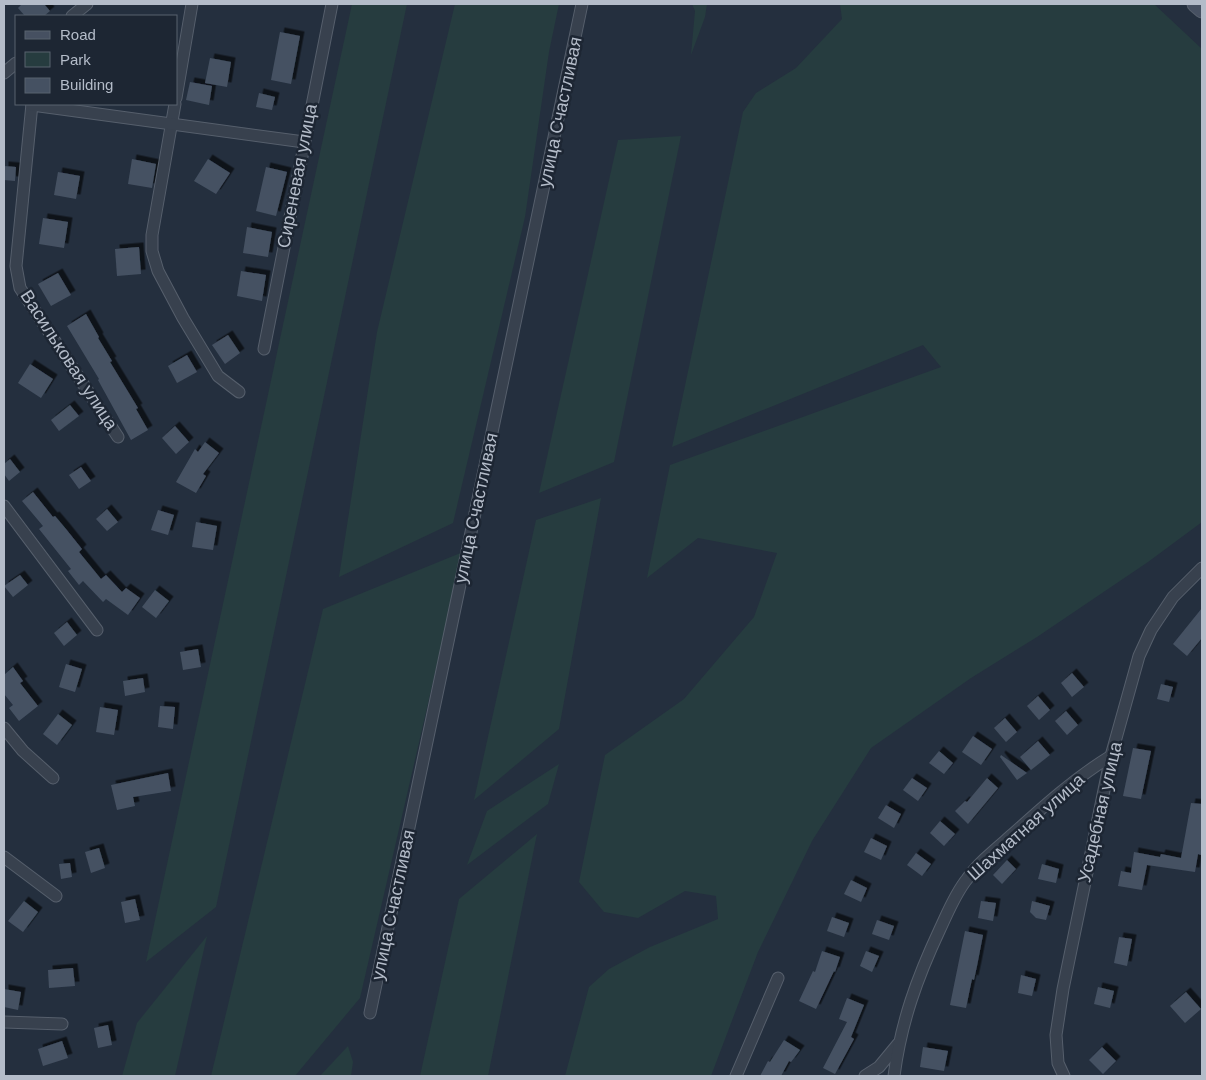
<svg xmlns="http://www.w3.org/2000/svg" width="1206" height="1080" viewBox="0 0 1206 1080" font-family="Arial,sans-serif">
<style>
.green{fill:#263c3f}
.building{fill:#455162;filter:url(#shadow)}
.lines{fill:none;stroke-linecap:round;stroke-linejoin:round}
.street-casing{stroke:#565f6c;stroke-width:13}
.secondary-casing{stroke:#565f6c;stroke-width:17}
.street{stroke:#38414e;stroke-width:11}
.secondary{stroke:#465061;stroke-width:15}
.labels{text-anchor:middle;stroke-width:5;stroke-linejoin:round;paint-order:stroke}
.street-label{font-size:18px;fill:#b4bcc9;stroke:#1d2633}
</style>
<defs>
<filter id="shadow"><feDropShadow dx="4.5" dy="-4.5" stdDeviation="0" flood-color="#0009"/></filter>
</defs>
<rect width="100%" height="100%" fill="#242f3e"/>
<!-- green -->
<g class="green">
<polygon points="352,4 407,4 216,907 146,962"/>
<polygon points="455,4 559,4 549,52 525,217 453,523 339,577 377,332"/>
<polygon points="692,4 707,4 705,17 691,55 695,11"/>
<polygon points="840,4 1154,4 1202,49 1202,522 1148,562 1037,637 971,678 871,748 812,841 758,952 711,1076 565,1076 589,987 609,969 650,947 718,919 716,896 685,891 638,918 604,912 579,882 605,755 684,699 754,617 777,553 698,538 647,578 670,465 941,367 923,345 672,447 743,112 756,93 796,68 842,19"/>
<polygon points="681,136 614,462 539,493 618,140"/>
<polygon points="601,498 559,729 474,800 536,520"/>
<polygon points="463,552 360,998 295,1076 211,1076 323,609"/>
<polygon points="559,764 548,804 467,865 487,811"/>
<polygon points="537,834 488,1076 420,1076 459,899"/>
<polygon points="207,936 175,1076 122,1076 137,1023"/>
<polygon points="348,1046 353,1062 351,1076 320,1076"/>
</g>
<!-- building -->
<g class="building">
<polygon points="22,4 44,4 50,11 44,16 25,16 18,8"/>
<polygon points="280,32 300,36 291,84 271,80"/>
<polygon points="210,58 231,62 227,87 205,83"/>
<polygon points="190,82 212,86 209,105 186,100"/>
<polygon points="259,93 275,97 272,110 256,107"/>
<polygon points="132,159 156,164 152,188 128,184"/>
<polygon points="208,159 230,173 216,194 194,181"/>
<polygon points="4,166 16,167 15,181 4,180"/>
<polygon points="266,167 287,172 276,216 256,211"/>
<polygon points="58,172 80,176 76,199 54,195"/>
<polygon points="43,218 68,222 64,248 39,244"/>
<polygon points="247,227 272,232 268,257 243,253"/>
<polygon points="139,247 141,274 117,276 115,249"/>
<polygon points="241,271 266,275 262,301 237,296"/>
<polygon points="58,273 71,295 51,306 38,284"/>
<polygon points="86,314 99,337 98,338 112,361 110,362 138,408 136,409 148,430 131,440 98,380 99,379 67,326"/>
<polygon points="228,335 240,353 225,364 212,345"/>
<polygon points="187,355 197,372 177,383 168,366"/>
<polygon points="30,364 53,379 41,398 18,383"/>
<polygon points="70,405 79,416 59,431 51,420"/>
<polygon points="175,426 189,442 176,454 162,438"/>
<polygon points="205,442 219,453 203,474 206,476 196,493 176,482 195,449 198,452"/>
<polygon points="10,459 20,472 9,481 4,474 4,464"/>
<polygon points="81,467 91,481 79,489 69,475"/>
<polygon points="33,492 53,517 55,516 66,529 82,549 79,552 101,579 106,575 122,592 126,588 140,598 128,615 106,599 103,602 83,581 79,585 68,571 71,569 39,529 43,526 22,501"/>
<polygon points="107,509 118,522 107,531 96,519"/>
<polygon points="158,510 174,515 168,535 151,530"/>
<polygon points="196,522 217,526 213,550 192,547"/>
<polygon points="20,575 28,585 13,597 4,586"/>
<polygon points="155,590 169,601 156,618 142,607"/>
<polygon points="1202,608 1202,638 1187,656 1173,644"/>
<polygon points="67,622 77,635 64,646 54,633"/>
<polygon points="198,649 201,667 183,670 180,652"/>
<polygon points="66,664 82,669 75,692 59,687"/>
<polygon points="13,667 23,681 20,683 38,706 19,721 9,708 13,705 4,694 4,675"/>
<polygon points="1072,673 1084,687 1072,697 1061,683"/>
<polygon points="143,678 145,692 125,696 123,681"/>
<polygon points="1161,684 1173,687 1169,702 1157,699"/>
<polygon points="1038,696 1050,710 1039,720 1027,706"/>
<polygon points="160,706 175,707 173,729 158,727"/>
<polygon points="100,707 118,710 114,735 96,732"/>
<polygon points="1066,711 1078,725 1067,735 1055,721"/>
<polygon points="58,714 72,725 57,745 43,734"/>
<polygon points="1005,718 1017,732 1006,742 994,728"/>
<polygon points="973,736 992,749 981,765 962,752"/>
<polygon points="1038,741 1050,755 1031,770 1020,757"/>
<polygon points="1133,748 1151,751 1141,799 1123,796"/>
<polygon points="939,751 953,763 944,774 929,763"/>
<polygon points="1001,755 1027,773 1017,780 1000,757"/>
<polygon points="168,773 171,791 133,797 135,806 117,810 111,785"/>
<polygon points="912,778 927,788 918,801 903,790"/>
<polygon points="987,778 998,788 968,824 955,811 965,801 967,802"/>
<polygon points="1191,803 1202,804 1202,846 1201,855 1198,854 1195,872 1147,865 1142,890 1118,886 1121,871 1131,873 1134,852 1160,857 1161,854 1181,858"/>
<polygon points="886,805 901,814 894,828 878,818"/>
<polygon points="940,821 955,834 944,846 930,833"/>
<polygon points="871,838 887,846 881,860 864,852"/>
<polygon points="99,848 105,868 91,873 85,852"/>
<polygon points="916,853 931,864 922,876 907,865"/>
<polygon points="1007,860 1016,869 1002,884 993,875"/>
<polygon points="70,863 72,877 61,879 59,864"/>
<polygon points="1042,864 1059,869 1056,883 1038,879"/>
<polygon points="851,880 867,888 861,902 844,894"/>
<polygon points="135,899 140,920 125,923 121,902"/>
<polygon points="24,901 38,912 23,932 8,921"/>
<polygon points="981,901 996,903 993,921 978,918"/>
<polygon points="1032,901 1050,906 1046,920 1036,918 1030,912"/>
<polygon points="832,917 849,923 844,937 827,931"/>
<polygon points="877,920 894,926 889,940 872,934"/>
<polygon points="965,931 983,935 977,966 974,980 972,979 966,1008 950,1005"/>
<polygon points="1119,937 1132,939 1127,966 1114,963"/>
<polygon points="822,951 840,957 835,972 834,971 816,1009 799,1001 813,971 815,972"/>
<polygon points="866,951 879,956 872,972 860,966"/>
<polygon points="73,968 75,986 49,988 48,970"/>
<polygon points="1021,975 1036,979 1032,996 1018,993"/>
<polygon points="1098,987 1114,991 1110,1008 1094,1004"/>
<polygon points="4,989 21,992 18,1010 4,1007"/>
<polygon points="1186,992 1201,1009 1185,1023 1170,1006"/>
<polygon points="847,998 864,1005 851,1037 854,1039 835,1074 823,1068 847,1022 839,1019"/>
<polygon points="108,1025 112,1045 98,1048 94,1028"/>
<polygon points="784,1040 800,1050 791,1062 789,1061 781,1076 760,1076 768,1061 770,1062"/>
<polygon points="62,1041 68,1058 43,1066 38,1049"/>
<polygon points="923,1047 948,1051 944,1071 920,1067"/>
<polygon points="1102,1047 1116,1061 1103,1074 1089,1060"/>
</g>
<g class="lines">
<defs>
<g id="street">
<polyline points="72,16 87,4"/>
<polyline points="4,73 16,63"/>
<polyline points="176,98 192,4"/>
<polyline points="32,104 16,266 20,288 118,437"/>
<polyline points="175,104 152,235 152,251 158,271 183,318 218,376 239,392"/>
<polyline points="32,105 304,142"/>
<polyline points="264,349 332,4"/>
<polyline points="4,506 97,630"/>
<polyline points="4,728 23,751 53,778"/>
<polyline points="4,857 56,896"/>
<polyline points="370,1013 582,4"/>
<polyline points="4,1022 62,1024"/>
<polyline points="736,1076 778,978"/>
<polyline points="865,1076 879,1067 898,1044"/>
<path d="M894 1076C901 1022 917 978 940 929 948 912 955 894 967 879 979 862 997 848 1013 834 1044 806 1075 778 1111 756"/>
<polyline points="1064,1076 1058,1063 1056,1035 1063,989 1111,756 1139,656 1151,630 1173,597 1202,568"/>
</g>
<polyline id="secondary" points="1195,4 1202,10"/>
</defs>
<!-- street casing -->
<use href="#street" class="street-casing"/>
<!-- secondary casing -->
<use href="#secondary" class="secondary-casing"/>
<!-- street -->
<use href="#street" class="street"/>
<!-- secondary -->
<use href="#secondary" class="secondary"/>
</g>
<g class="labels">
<!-- street labels -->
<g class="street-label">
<text transform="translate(560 112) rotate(-78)" y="6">улица Счастливая</text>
<text transform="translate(297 176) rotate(-79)" y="6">Сиреневая улица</text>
<text transform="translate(69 360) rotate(57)" y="6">Васильковая улица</text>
<text transform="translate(476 508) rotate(-78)" y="6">улица Счастливая</text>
<text transform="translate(1100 812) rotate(-77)" y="6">Усадебная улица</text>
<text transform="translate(1026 827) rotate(-42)" y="6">Шахматная улица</text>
<text transform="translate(393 905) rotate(-78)" y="6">улица Счастливая</text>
</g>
</g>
<!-- border -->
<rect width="1206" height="1080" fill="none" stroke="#b4bcc9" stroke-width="10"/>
<!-- legend -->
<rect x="15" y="15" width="162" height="90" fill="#1d2633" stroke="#59626f"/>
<rect x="25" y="31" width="25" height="8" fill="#465061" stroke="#59626f"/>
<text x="60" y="40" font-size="15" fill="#b4bcc9">Road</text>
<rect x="25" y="52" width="25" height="15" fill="#263c3f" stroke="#59626f"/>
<text x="60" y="65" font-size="15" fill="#b4bcc9">Park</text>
<rect x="25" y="78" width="25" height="15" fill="#455162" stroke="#59626f"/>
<text x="60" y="90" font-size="15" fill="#b4bcc9">Building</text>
</svg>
